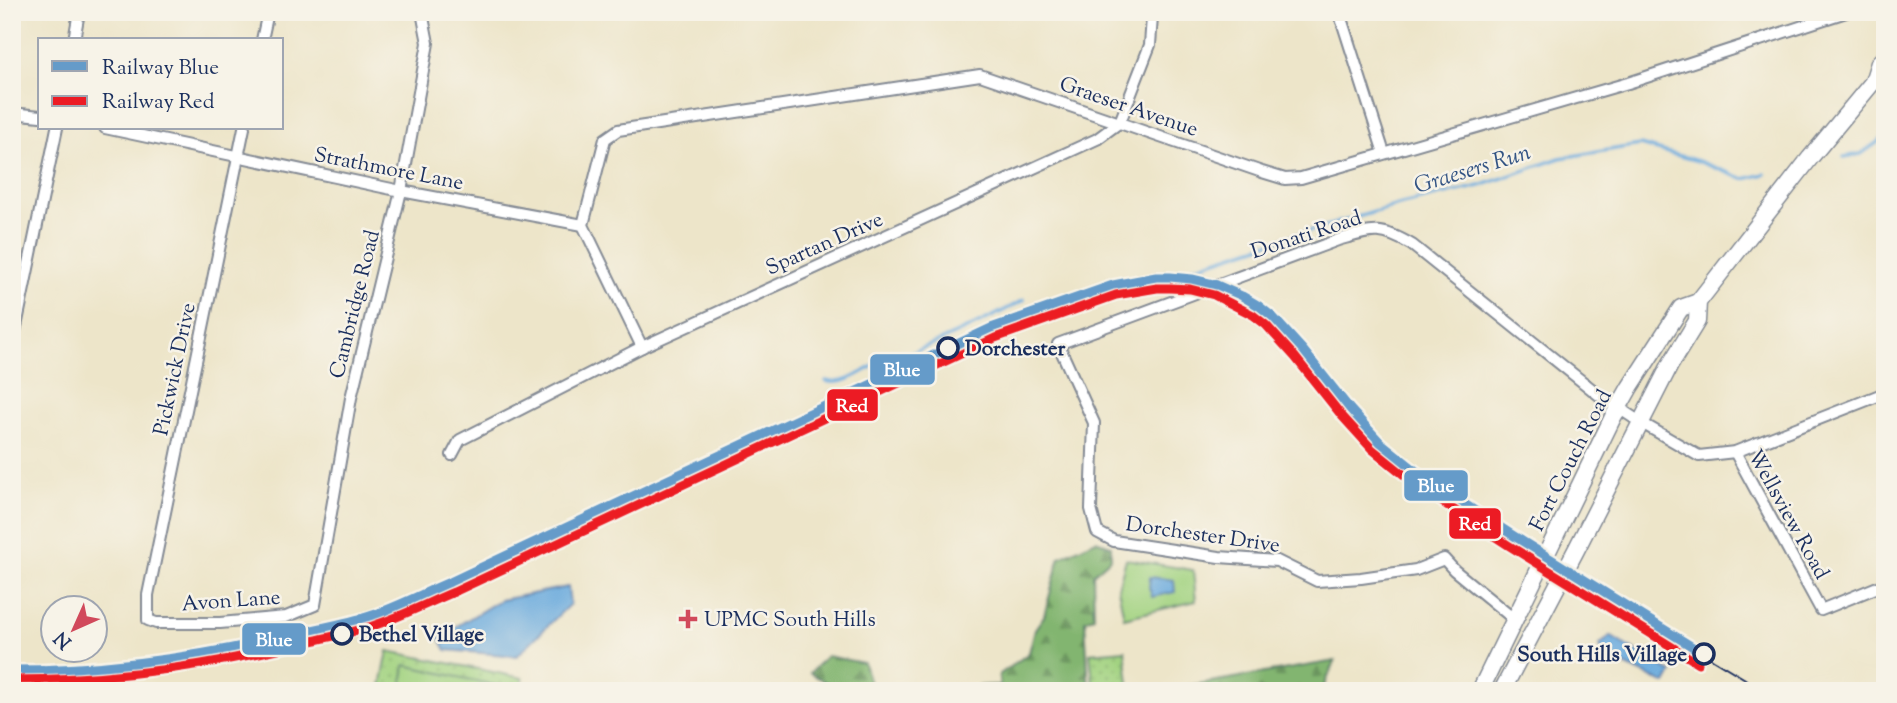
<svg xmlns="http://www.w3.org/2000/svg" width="1897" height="703" viewBox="0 0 1897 703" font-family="'Sorts Mill Goudy',serif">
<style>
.green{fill:url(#green-dots);stroke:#5f8170;stroke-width:2}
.forest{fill:url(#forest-firs);stroke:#4e7266;stroke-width:2}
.pitch{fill:#a3d381;stroke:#5f8170;stroke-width:2}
.water{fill:#6aaadd;stroke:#426c9e;stroke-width:2}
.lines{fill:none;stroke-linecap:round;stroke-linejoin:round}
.stream{stroke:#6aaadd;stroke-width:3.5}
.street-casing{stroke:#848a94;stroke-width:14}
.secondary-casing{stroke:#848a94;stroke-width:19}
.street{stroke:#fff;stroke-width:10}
.secondary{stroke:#fff;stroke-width:16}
.tram{stroke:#1b2f5e;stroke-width:2}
.rail-1-casing{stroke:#f7f3e8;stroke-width:14}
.rail-2-casing{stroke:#f7f3e8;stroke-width:14}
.rail-1{stroke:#659bc9;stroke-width:9}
.rail-2{stroke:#ec1b24;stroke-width:9}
.stop-dot{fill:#f7f3e8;stroke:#1b2f5e;stroke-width:3.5}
.poi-dot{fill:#d1495b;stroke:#f7f3e8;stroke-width:2.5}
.labels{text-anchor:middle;stroke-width:5;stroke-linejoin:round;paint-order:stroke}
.street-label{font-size:21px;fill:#1b2f5e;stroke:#f7f3e8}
.stop-label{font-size:21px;font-weight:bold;fill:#1b2f5e;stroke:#f7f3e8;text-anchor:start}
.poi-label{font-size:21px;fill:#1b2f5e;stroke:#f7f3e8;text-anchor:start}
.water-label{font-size:23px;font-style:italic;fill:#335484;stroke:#f7f3e8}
.line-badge{stroke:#f7f3e8;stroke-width:2.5}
.badge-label{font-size:19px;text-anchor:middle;font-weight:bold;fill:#fff}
</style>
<defs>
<pattern id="green-dots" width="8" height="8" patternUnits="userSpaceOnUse" patternTransform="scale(1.75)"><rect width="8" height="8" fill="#a3d381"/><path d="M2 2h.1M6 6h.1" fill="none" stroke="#8cb572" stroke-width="1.8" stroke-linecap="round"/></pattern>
<pattern id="forest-firs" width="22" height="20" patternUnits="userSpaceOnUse" patternTransform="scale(1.75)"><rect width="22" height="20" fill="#82b56f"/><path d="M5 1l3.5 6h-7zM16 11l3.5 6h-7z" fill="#6a945e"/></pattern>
</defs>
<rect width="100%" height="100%" fill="#f7f3e8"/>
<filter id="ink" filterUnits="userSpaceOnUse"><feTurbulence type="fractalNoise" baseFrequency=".0143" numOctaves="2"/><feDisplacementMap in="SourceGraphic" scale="14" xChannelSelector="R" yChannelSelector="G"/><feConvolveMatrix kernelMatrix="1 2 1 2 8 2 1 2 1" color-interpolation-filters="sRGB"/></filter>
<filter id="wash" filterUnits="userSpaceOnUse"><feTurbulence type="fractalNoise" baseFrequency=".00686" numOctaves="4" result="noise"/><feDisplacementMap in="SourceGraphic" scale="28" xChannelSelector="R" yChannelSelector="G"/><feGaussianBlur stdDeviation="1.57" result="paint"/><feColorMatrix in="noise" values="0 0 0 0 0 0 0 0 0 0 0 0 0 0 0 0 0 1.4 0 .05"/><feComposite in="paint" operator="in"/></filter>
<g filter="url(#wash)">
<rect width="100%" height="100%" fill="#ede5c9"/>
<!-- green -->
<g class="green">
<polygon points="1125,650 1130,691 1094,691 1090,653"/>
<polygon points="388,651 523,678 521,691 380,691"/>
</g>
<!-- forest -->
<g class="forest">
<polygon points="1096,540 1111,546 1111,558 1093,574 1094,617 1085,620 1089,691 977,691 979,686 1000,685 999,675 1029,653 1035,629 1044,616 1060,557"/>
<polygon points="826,656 864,663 872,691 841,691 810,673"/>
<polygon points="1335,661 1322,691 1157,691"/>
</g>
<!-- pitch -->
<g class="pitch">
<polygon points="1126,559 1193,570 1196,601 1124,618 1118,588"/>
<polygon points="405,665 503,687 505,691 401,691"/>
</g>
<!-- water -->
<g class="water">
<polygon points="1150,577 1174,580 1175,592 1152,597 1149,587"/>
<polygon points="568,587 570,604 517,656 446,650 439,637 500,600"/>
<polygon points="1610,636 1672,673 1666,684 1602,655 1600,645"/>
</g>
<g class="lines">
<!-- stream -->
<g class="stream">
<polyline points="1844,157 1861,154 1885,137"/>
<polyline points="1191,268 1275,241 1402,204 1480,186 1560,158 1640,145 1698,161 1744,179 1765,174"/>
<path d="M826 381C847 387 866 368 885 360 895 356 906 356 916 351 953 336 989 319 1024 300"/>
</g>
</g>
</g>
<g filter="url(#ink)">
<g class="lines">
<defs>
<g id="street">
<polyline points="1339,12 1384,153"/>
<polyline points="1882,12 1885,13"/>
<polyline points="74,40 79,12"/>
<polyline points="262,40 268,12"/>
<polyline points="12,113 40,116"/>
<polyline points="105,128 401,191 583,225"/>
<polyline points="244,128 148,595 148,620 156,623 220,623 286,617 315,605 351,398 401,191 428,43 422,12"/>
<polyline points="12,346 57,128"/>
<polyline points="642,347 583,225 605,139 618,130 980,75 1262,172 1285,179 1301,178 1628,83 1846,12"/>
<polyline points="1735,452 1821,610 1885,584"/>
<polyline points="452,455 460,440 642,347 1097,139 1120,122 1150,45 1152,17"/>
<path d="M1515 620 1454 570 1444 559 1416 570 1361 578 1317 581 1277 561 1219 557 1114 541 1097 532 1091 509 1094 423 1058 344 1338 240C1373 230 1380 226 1412 245L1599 395 1640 422 1699 456 1735 452 1885 393"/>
</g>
<g id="secondary">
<polyline points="1480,691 1613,417 1630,387 1681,308 1698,302"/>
<polyline points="1502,691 1576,550 1670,365 1697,321 1698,302 1810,158 1873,82 1879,63 1885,57"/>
</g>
</defs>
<!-- street casing -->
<use href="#street" class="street-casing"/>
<!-- secondary casing -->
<use href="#secondary" class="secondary-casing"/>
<!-- street -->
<use href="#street" class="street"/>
<!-- secondary -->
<use href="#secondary" class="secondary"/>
<!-- tram -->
<polyline class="tram" points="1704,654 1765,691"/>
<defs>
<path id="rail-1" d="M12 670C111 670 208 656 303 632 327 626 353 622 376 614 401 605 426 592 450 582L991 328 1113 285 1156 277H1170L1192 279 1217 285 1242 296 1259 306 1273 317 1303 350 1350 409 1380 442 1426 479 1514 536 1704 654"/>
<path id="rail-2" d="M12 680C113 680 211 666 308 642 332 636 358 632 381 623 406 614 430 602 454 592L995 338 1116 295 1157 288H1170L1190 289 1214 295 1253 315 1266 325 1295 357 1342 416 1372 449 1419 487 1508 545 1698 663"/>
</defs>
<!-- rail-1 casing -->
<use href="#rail-1" class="rail-1-casing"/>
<!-- rail-2 casing -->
<use href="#rail-2" class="rail-2-casing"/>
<!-- rail-1 -->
<use href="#rail-1" class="rail-1"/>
<!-- rail-2 -->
<use href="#rail-2" class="rail-2"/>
</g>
</g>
<!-- markers -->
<g class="stop-dot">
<circle cx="948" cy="348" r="10"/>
<circle cx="342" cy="634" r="10"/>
<circle cx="1704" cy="654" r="10"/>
</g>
<path class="poi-dot" d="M684.5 608.5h7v7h7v7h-7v7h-7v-7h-7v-7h7z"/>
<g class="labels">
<!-- street labels -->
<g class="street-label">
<text transform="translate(1129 106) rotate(19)" y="7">Graeser Avenue</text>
<text transform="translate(389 168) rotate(11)" y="7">Strathmore Lane</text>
<text transform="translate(1306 234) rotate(-18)" y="7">Donati Road</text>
<text transform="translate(824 243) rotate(-24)" y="7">Spartan Drive</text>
<text transform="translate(354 304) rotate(-76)" y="7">Cambridge Road</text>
<text transform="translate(174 369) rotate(-78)" y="7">Pickwick Drive</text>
<text transform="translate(1570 460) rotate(-63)" y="7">Fort Couch Road</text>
<text transform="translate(1789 514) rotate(61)" y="7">Wellsview Road</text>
<text transform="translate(1203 534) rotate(8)" y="7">Dorchester Drive</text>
<text transform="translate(231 600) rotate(-4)" y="7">Avon Lane</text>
</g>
<!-- stop labels -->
<g class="stop-label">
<text x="965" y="355">Dorchester</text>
<text x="359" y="641">Bethel Village</text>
<text x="1687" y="661" text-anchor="end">South Hills Village</text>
</g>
<!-- poi labels -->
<g class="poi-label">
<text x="704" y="626">UPMC South Hills</text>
</g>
<!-- water labels -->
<g class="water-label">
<text transform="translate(1472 168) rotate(-17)" y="8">Graesers Run</text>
</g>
</g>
<g class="line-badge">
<rect x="869" y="353" width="67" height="33" rx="7" fill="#659bc9"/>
<rect x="826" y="388" width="53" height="34" rx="7" fill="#ec1b24"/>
<rect x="1403" y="469" width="66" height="33" rx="7" fill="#659bc9"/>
<rect x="1448" y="507" width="54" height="33" rx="7" fill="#ec1b24"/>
<rect x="241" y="622" width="66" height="34" rx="7" fill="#659bc9"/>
</g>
<g class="badge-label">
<text x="902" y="376">Blue</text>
<text x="852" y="412">Red</text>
<text x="1436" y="492">Blue</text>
<text x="1475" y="530">Red</text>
<text x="274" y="646">Blue</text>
</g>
<!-- margin -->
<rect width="1897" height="703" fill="none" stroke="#f7f3e8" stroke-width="42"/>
<!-- legend -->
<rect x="38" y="38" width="245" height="91" fill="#f7f3e8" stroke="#9fa5b1" stroke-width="2"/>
<rect x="52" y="61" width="35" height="10" fill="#659bc9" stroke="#9fa5b1" stroke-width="2"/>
<text x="102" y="74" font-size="21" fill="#1b2f5e">Railway Blue</text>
<rect x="52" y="96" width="35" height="10" fill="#ec1b24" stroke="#9fa5b1" stroke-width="2"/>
<text x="102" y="108" font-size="21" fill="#1b2f5e">Railway Red</text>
<!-- north arrow -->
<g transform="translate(74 629) rotate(225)"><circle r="33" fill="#f7f3e8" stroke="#9fa5b1" stroke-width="2"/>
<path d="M0-5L12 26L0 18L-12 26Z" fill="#d1495b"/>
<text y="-10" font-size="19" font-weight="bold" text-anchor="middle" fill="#1b2f5e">N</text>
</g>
</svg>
